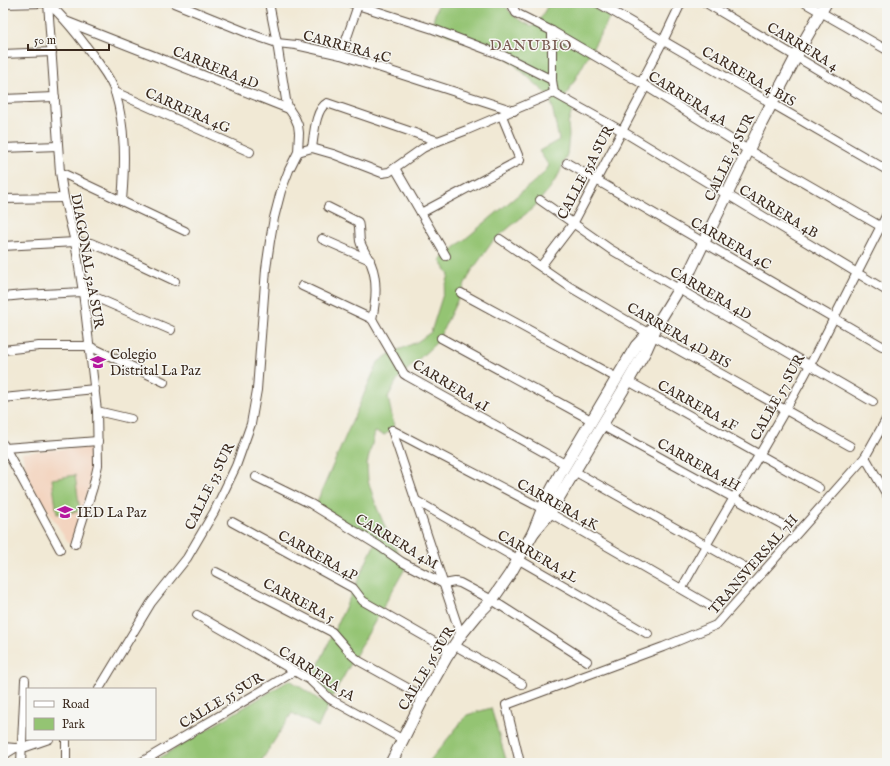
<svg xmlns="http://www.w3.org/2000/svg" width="890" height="766" viewBox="0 0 890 766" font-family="'IM FELL English',serif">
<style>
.built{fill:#f3d4bf}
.green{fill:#94c473;stroke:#687748}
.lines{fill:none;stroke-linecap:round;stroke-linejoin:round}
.minor-casing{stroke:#564739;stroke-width:10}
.tertiary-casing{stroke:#564739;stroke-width:13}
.minor{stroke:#fff;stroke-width:8}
.tertiary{stroke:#fff;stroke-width:11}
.labels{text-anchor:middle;stroke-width:3;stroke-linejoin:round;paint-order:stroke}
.street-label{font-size:14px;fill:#3b2a1e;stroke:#f6f6f2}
.poi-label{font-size:14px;fill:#3b2a1e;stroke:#f6f6f2;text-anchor:start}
.neighbourhood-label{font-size:15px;letter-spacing:1px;fill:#785a50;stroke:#f6f6f2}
</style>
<rect width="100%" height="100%" fill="#f6f6f2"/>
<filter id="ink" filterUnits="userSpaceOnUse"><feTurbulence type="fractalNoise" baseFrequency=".025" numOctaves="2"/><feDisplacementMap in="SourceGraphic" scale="8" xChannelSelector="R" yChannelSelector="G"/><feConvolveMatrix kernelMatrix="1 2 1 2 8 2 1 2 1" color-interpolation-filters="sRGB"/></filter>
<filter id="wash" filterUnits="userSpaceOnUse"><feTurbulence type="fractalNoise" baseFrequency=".012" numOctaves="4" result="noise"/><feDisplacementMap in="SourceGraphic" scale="16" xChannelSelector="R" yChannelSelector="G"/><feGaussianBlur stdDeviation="0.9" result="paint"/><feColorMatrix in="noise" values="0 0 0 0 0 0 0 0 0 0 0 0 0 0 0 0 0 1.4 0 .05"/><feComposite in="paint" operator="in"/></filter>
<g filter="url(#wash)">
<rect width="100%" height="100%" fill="#f1e9d5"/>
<!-- built -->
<polygon class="built" points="90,446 93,474 70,545 28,479 22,453"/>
<!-- green -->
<g class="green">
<path d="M437 3H504C510 15 520 21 532 26L538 23 549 3H585L610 17 563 101 573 107 568 124 569 135 567 154 559 174 550 188 534 207 493 241 471 272 437 342 406 371 397 380 388 397 394 426 385 435 375 432 367 464 368 481 377 508 393 545 407 565 332 697 312 679 376 541 316 504 378 362 391 353 417 342 431 332 449 275 440 260 542 175 549 166 539 151 559 140 550 97 504 55 431 28 438 4Z"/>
<polygon points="75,475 80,511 57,514 52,479"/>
<polygon points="290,680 328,706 318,727 292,713 260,763 151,763"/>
<polygon points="491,708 507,763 428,763 467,715"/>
</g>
</g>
<g filter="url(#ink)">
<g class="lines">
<defs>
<g id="minor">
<polyline points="48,3 60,172 64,198 75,242 83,292 97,411 98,465 93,487 75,544"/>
<path d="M48 3C67 20 82 40 97 61 104 71 112 81 115 92 126 128 125 165 122 201"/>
<polyline points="174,3 253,35 277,43 296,45 341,55 514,111"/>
<polyline points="351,3 433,29 504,56 552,80"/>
<polyline points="511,3 516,13 552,31 641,83 748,150 887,230"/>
<polyline points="598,3 887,170"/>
<polyline points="706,3 887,111"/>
<polyline points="805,3 887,50"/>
<polyline points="3,4 43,3"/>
<polyline points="68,22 289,109"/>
<polyline points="552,31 552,80 554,93"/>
<polyline points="3,54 52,52"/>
<polyline points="341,55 358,5"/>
<polyline points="641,83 663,41 681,3"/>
<polyline points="115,92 250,152"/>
<polyline points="554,93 622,131 887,291"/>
<polyline points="3,99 55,97"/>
<polyline points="3,148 58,146"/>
<path d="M312 148C314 136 315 109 327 103L438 141"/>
<polyline points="298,152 312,148 333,154 382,173 389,172 423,148 438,141 467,130 554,93"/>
<polyline points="567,163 882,346"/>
<polyline points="395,168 446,256"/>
<polyline points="60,172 185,231"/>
<polyline points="3,199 64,198"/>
<polyline points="540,200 610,249 873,402"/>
<path d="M328 207 358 222C360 229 359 235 360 241 362 249 368 256 371 264 378 281 376 301 372 319"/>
<polyline points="421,213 520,160 502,116"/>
<polyline points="322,239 370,260"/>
<polyline points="500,239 570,287 648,333 850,446"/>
<polyline points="3,246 75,242 91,243 115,253 175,281"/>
<polyline points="541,266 573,224 646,86"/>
<polyline points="302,286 372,319 404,374 407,376 565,464"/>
<polyline points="461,293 617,378"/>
<polyline points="3,297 23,295 83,292 171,330"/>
<polyline points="441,338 591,420"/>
<polyline points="3,350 39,346 89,346 164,382"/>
<polyline points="628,381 819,488"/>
<polyline points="3,398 95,389"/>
<polyline points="97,411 131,419"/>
<polyline points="601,425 785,526"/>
<polyline points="392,430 543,509 709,605"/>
<polyline points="392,430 461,636"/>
<polyline points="3,444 60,549"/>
<polyline points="5,448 98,441"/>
<polyline points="865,457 887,495"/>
<polyline points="574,471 743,566"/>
<polyline points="256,477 311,504 379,546 402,562 444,584 455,582 460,583 492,600 587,661"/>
<polyline points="415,500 648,634"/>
<polyline points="232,522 353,588 363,601 450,651"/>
<polyline points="216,572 332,632 352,655 359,661 424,697"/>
<path d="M682 588C723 513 770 441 810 365 836 315 861 264 887 214"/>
<polyline points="197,615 310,680 330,699 402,739"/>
<polyline points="454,645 522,684"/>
<polyline points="99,689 151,603 187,558 214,512 236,466 251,424 257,390 266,269 270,241 274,218 281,191 289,170 298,152 299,133 298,125 295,118 289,109 286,100 277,43 269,3"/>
<polyline points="66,739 66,763"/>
<polyline points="3,747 15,748"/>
<polyline points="3,758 7,753 15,748 26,747 49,739"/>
<polyline points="21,763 25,680"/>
<polyline points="140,763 295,671"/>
<polyline points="520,763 506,705 663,647 716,625 865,457 887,418"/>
</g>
<g id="tertiary">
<polyline points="533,533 549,514 623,390 646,350 658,323 691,269 761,124 806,38 826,3"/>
<polyline points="391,763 424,697 446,658 463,632 477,615 492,600 510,574 533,533 546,500 560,474 636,346 652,329"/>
</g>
</defs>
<!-- minor casing -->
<use href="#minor" class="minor-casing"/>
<!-- tertiary casing -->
<use href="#tertiary" class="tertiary-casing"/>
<!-- minor -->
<use href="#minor" class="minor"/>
<!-- tertiary -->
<use href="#tertiary" class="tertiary"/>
</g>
</g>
<!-- icons -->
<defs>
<symbol id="school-bare" viewBox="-9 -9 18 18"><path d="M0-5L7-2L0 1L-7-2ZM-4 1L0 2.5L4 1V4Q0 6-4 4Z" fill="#b5179e" stroke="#f6f6f2" stroke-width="2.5" paint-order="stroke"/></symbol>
</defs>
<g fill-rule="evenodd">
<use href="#school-bare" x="87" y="351" width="22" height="22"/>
<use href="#school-bare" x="54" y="501" width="22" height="22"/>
</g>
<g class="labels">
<!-- street labels -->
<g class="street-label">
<text transform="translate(347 46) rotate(15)" y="5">CARRERA 4C</text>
<text transform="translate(803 46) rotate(31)" y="5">CARRERA 4</text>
<text transform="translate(216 67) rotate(22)" y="5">CARRERA 4D</text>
<text transform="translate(749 76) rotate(30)" y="5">CARRERA 4 BIS</text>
<text transform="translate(688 98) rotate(32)" y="5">CARRERA 4A</text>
<text transform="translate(188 110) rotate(24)" y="5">CARRERA 4G</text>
<text transform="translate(729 157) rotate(-64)" y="5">CALLE 56 SUR</text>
<text transform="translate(585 172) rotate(-62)" y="5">CALLE 55A SUR</text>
<text transform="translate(779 211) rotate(31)" y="5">CARRERA 4B</text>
<text transform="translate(731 243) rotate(30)" y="5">CARRERA 4C</text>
<text transform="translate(88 261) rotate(80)" y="5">DIAGONAL 52A SUR</text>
<text transform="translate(711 293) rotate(30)" y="5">CARRERA 4D</text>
<text transform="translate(679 335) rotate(30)" y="5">CARRERA 4D BIS</text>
<text transform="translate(451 385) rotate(31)" y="5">CARRERA 4I</text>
<text transform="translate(777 397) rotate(-61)" y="5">CALLE 57 SUR</text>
<text transform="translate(698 405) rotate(29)" y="5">CARRERA 4F</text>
<text transform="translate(699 464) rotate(29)" y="5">CARRERA 4H</text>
<text transform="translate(209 486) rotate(-64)" y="5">CALLE 53 SUR</text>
<text transform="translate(558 504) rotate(29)" y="5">CARRERA 4K</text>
<text transform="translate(397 541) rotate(31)" y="5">CARRERA 4M</text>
<text transform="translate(318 555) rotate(29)" y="5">CARRERA 4P</text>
<text transform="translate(538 556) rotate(30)" y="5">CARRERA 4L</text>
<text transform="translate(753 564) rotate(-49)" y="5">TRANSVERSAL 7H</text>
<text transform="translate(299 600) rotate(28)" y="5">CARRERA 5</text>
<text transform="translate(426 668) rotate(-59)" y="5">CALLE 56 SUR</text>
<text transform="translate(317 673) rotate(33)" y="5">CARRERA 5A</text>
<text transform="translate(221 700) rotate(-31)" y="5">CALLE 55 SUR</text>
</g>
<!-- poi labels -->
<g class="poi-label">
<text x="110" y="359">Colegio<tspan x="110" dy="16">Distrital La Paz</tspan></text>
<text x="77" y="517">IED La Paz</text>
</g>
<!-- neighbourhood labels -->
<g class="neighbourhood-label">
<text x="531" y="50">DANUBIO</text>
</g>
</g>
<!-- margin -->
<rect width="890" height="766" fill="none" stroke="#f6f6f2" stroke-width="16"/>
<!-- legend -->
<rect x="26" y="688" width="130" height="52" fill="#f6f6f2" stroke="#aba49d"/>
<rect x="34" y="701" width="20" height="6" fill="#ffffff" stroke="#aba49d"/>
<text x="62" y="708" font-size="12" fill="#3b2a1e">Road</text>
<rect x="34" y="718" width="20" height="12" fill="#94c473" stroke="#aba49d"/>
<text x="62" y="728" font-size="12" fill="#3b2a1e">Park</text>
<!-- scale -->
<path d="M28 44v6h81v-6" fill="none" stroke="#3b2a1e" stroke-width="2"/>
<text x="34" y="44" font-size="12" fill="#3b2a1e" stroke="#f6f6f2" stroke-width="3" paint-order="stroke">50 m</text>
</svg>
